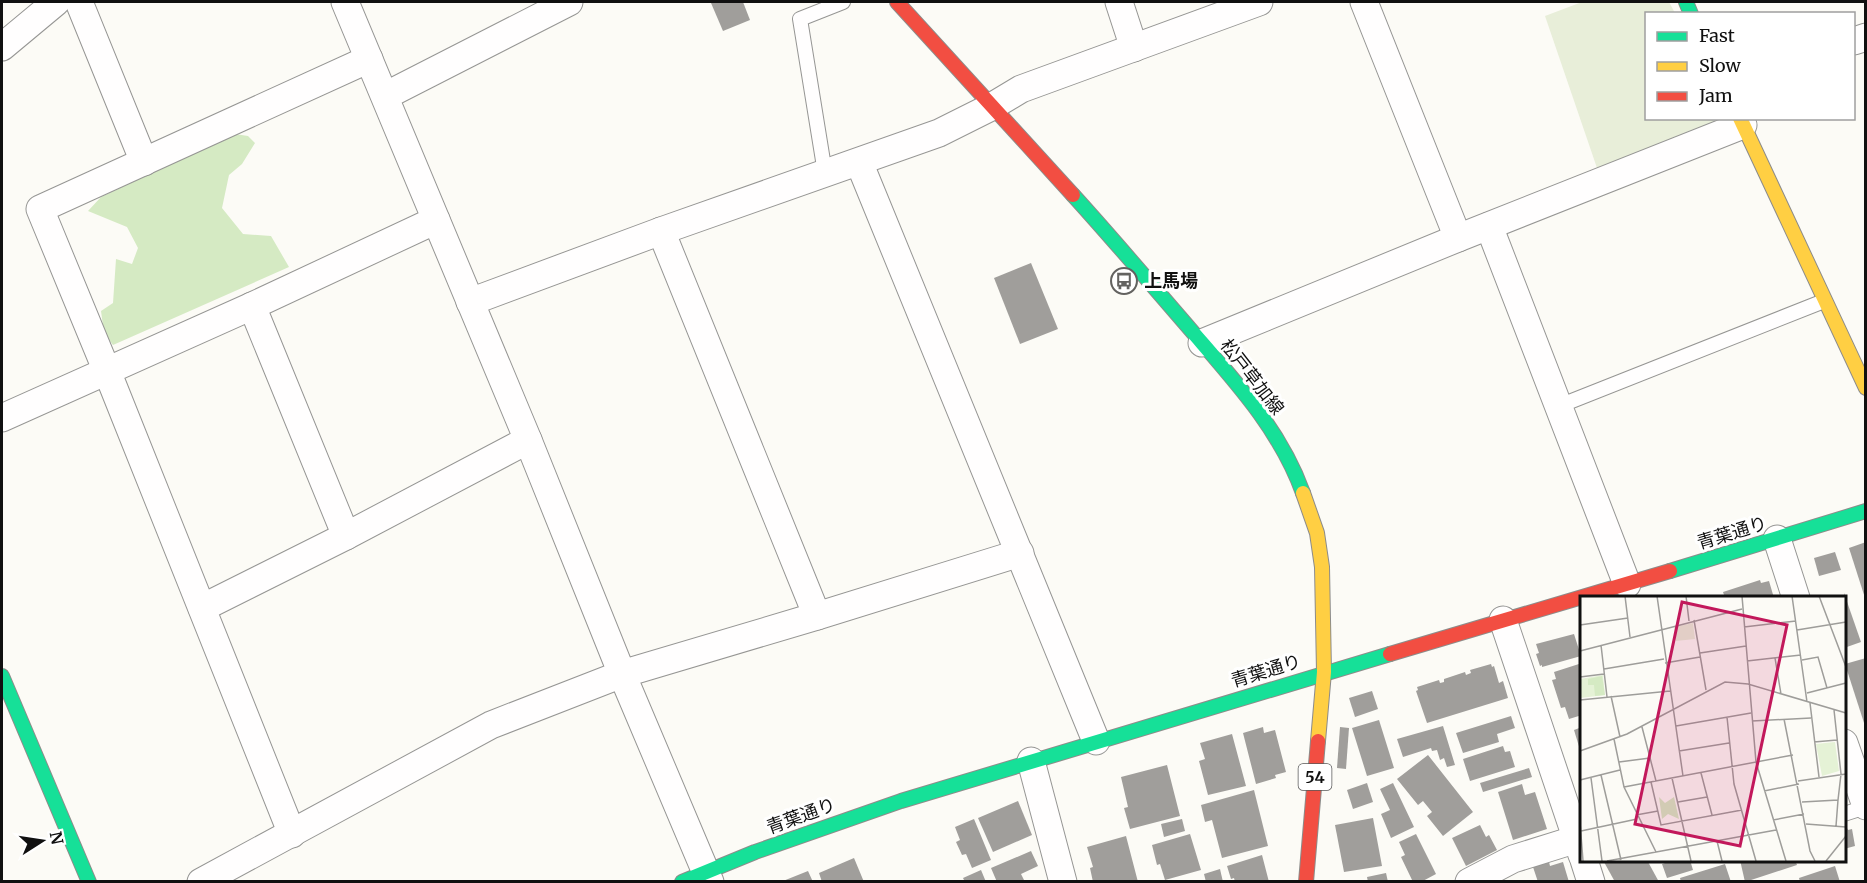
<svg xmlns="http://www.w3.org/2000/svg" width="1867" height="883" viewBox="0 0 1867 883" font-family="Merriweather,'Noto Sans JP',serif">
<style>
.forest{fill:#d5eac3}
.cemetery{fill:#e8eed9}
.building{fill:#a09e9b}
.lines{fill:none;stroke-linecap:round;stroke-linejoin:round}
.lane-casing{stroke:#969694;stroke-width:16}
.street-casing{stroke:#969694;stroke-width:29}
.fast-casing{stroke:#8d8c8a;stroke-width:16}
.slow-casing{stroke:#8d8c8a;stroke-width:16}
.jam-casing{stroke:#8d8c8a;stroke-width:16}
.lane{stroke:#fffefe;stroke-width:14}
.street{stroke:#fffefe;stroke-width:27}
.fast{stroke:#16e098;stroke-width:14}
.slow{stroke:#ffcf43;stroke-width:14}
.jam{stroke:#f24e42;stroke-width:14}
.labels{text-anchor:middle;stroke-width:6;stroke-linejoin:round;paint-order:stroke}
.shield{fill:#fff;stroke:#585858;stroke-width:1.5}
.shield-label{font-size:16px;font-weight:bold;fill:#101010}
.poi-label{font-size:18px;font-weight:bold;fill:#101010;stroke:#fff;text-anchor:start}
.street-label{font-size:18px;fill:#101010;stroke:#fff}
.inset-road{fill:none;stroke:#9e9d9a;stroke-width:1.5}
.view{fill:#c2185b;fill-opacity:0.15;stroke:#c2185b;stroke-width:3}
.inset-edge{fill:none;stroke:#101010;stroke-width:3}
</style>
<rect width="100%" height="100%" fill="#fcfbf6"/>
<!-- forest -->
<polygon class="forest" points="235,134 248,136 255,143 242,164 229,175 222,208 243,234 271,236 289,267 113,345 104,333 101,311 113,303 116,259 132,264 138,248 127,227 88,211 101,197"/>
<!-- cemetery -->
<polygon class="cemetery" points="1582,2 1669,2 1675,13 1646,14 1646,118 1716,119 1715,122 1597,168 1545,16"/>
<!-- building -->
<g class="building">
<polygon points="713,2 743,2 750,20 723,31 711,3"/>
<polygon points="1031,263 1058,329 1020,344 994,278"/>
<polygon points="1866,542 1866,598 1865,598 1849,548"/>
<polygon points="1835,552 1841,570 1819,576 1814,558"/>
<polygon points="1760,580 1761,583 1769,581 1774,598 1725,598 1723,592"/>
<polygon points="1844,593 1861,642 1844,648"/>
<polygon points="1574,634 1581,656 1542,667 1542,665 1540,666 1536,654 1539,653 1536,644"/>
<polygon points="1866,658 1866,725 1865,726 1845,664"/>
<polygon points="1582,663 1582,715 1569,719 1565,707 1561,708 1552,680 1556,679 1554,672"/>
<polygon points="1491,664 1492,667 1494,666 1499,683 1503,681 1508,698 1427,723 1416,691 1418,690 1417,687 1439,680 1440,683 1444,682 1444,679 1465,672 1466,675 1471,673 1470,670"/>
<polygon points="1372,691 1378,709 1355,717 1349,698"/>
<polygon points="1511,716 1515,728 1497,734 1499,742 1463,753 1456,733"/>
<polygon points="1379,720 1394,768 1367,776 1352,728"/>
<polygon points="1443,726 1455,765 1447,767 1444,758 1440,760 1437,750 1432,751 1431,748 1403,757 1397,739"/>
<polygon points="1263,727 1264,733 1275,730 1286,772 1275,775 1276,778 1256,784 1243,733"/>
<polygon points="1340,727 1349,728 1346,769 1337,768"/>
<polygon points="1582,727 1582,753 1581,753 1574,730"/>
<polygon points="1232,734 1246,786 1208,795 1199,761 1205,759 1200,743"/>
<polygon points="1503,746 1505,752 1510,751 1515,767 1470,781 1463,759"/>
<polygon points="1428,755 1473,812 1443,836 1427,816 1432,812 1423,801 1418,805 1397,779"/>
<polygon points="1167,765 1180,816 1130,829 1124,808 1128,807 1121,777"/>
<polygon points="1529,768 1532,777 1483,792 1480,783"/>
<polygon points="1367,783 1373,802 1353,809 1347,790"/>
<polygon points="1393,783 1414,827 1391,838 1381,814 1390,810 1380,789"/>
<polygon points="1522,784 1525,795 1535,792 1547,829 1513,840 1498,792"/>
<polygon points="1254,790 1268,846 1222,858 1212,820 1205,822 1201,805"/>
<polygon points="1018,801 1032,835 993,852 978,818"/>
<polygon points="1373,818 1382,866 1344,872 1335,825"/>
<polygon points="974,819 991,860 972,868 966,854 962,855 956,842 960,840 955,827"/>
<polygon points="1182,819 1185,831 1164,837 1161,824"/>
<polygon points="1844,823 1848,830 1852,829 1855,846 1844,849"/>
<polygon points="1480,825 1486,837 1489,835 1497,850 1466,866 1452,838"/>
<polygon points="1190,834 1201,870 1165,880 1160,864 1157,865 1152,845"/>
<polygon points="1416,834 1436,874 1421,882 1413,882 1401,857 1405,855 1399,842"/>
<polygon points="1126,836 1138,882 1093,882 1090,868 1093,867 1087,847"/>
<polygon points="1031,851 1038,866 1021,874 1025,882 997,882 991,868"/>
<polygon points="1262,855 1269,882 1235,882 1234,878 1231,879 1227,866"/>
<polygon points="854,858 864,882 822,882 819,873"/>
<polygon points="1607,860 1647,860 1659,882 1615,882 1604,862"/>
<polygon points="1664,860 1690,860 1693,870 1667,878 1662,864 1665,863"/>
<polygon points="1740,860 1795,860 1797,865 1745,882"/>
<polygon points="1549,862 1550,866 1563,862 1569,882 1538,882 1533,867"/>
<polygon points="1725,864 1731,882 1681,882 1680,878"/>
<polygon points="1835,866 1840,882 1800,882 1799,878"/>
<polygon points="1220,869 1223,882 1206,882 1204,874"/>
<polygon points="981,870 986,882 965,882 963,878"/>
<polygon points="808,871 813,882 783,882 783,881"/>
<polygon points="1386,873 1388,882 1368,882 1367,877"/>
</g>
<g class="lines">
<defs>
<g id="lane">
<polyline points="825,173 800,19 843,2"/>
<polyline points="1559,406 1824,301"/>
<polyline points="1844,814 1866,807"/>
</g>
<g id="street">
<polyline points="79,2 144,162"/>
<polyline points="345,2 528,440 622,674 710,882"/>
<polyline points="1119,2 1134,48"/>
<polyline points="1364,2 1458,238"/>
<polyline points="1854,41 1866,37"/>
<polyline points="2,47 56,2"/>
<polyline points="385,96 569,2"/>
<polyline points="859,162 1096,741"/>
<polyline points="1489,226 1627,584"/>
<polyline points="661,231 817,616"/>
<polyline points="470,302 661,231 939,133 991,107 1021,89 1259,2"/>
<polyline points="252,306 346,536"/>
<polyline points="1202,343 1458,238 1743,125"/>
<polyline points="2,418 252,306 436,220"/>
<polyline points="1777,539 1796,598"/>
<polyline points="202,608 346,536 528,440"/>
<polyline points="1503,620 1582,855"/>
<polyline points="1844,743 1866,806"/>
<polyline points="1031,761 1063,882"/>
<polyline points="292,834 113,386 40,209 369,59"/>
<polyline points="1584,860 1591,882"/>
<polyline points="201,882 491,725 622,674 817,616 1020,553"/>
<polyline points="1469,882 1513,859 1577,839"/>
</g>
<g id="fast">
<polyline points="1686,2 1691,14"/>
<path d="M1073 195C1113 239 1151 284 1190 329 1234 380 1280 429 1303 493"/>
<polyline points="1670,571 1866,511"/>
<polyline points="2,676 89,882"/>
<polyline points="682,882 755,852 901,801 1390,654"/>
</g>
<g id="slow">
<polyline points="1740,118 1866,388"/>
<polyline points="1303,493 1317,533 1322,567 1324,672 1318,741"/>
</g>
<g id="jam">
<polyline points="897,2 1073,195"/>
<polyline points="1390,654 1670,571"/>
<polyline points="1306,882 1318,741"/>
</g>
</defs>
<!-- lane casing -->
<use href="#lane" class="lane-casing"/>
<!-- street casing -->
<use href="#street" class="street-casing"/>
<!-- fast casing -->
<use href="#fast" class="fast-casing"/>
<!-- slow casing -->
<use href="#slow" class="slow-casing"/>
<!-- jam casing -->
<use href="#jam" class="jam-casing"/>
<!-- lane -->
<use href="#lane" class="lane"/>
<!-- street -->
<use href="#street" class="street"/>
<!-- fast -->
<use href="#fast" class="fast"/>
<!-- slow -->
<use href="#slow" class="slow"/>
<!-- jam -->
<use href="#jam" class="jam"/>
</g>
<!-- icons -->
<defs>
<symbol id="bus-ring" viewBox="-11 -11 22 22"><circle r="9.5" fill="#fff" stroke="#636260" stroke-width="1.5"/><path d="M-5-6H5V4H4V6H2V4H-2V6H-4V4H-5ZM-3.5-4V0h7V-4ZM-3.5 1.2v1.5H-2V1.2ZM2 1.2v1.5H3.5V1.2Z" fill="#636260"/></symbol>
</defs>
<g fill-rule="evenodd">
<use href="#bus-ring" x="1109" y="266" width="30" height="30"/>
</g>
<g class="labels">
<!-- shield labels -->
<rect class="shield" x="1298.5" y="764" width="33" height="26" rx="4.5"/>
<g class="shield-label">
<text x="1315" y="783">54</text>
</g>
<!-- poi labels -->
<g class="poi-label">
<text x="1144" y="287">上馬場</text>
</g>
<!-- street labels -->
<g class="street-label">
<text transform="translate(1252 377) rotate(52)" y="6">松戸草加線</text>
<text transform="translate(1732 533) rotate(-17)" y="6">青葉通り</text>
<text transform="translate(1266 671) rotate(-17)" y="6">青葉通り</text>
<text transform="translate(801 816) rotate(-20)" y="6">青葉通り</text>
</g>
</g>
<!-- overview -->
<g transform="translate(1580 596)">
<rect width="266" height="266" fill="#fcfbf6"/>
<path d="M23 79 25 99 0 102V83ZM255 146 259 175 242 180 236 148Z" fill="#e5f2d6"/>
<path d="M22 80 25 99 15 100 14 89H8V83ZM79 201 85 207 94 201 99 223 88 218 82 223Z" fill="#d5eac3"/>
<path d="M113 27 115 43 96 45 94 31Z" fill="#e8eed9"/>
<path class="inset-road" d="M45 0 50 41M77 0 103 180M106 0 109 25M162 0 176 166 206 265M212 0 227 106M239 0 266 71M114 24 126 94M0 29 48 22M164 31 216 25M217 34 266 26M21 49 27 101M0 55 162 13M120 57 166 50M195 62 201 98M222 64 238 61 247 92M167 65 221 59M85 67 120 61M24 73 84 63M0 81 24 78M227 97 266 87M31 100 40 141M0 104 90 95M230 107 239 181M147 121 154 188 176 265M204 123 230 255 235 265M172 125 231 122M96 130 171 117M62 131 76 185M34 143 44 191 76 256M234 146 257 144M0 155 47 138 145 86 168 88 266 117M99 155 149 147M39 166 70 162M121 177 132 219M21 179 41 264M11 182 22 265M92 182 111 265M0 184 40 174M218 185 266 178M71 186 81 229 162 214M44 191 213 159M184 195 219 188M98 206 127 201M222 206 258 204 261 178 254 114M56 219 78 215M193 224 224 218M0 226 3 265M226 228 266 231M256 230 258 204M1 235 57 223M137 245 142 265M27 265 196 234M246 265 266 240"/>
<path class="view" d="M102 6 207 29 160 250 55 228Z"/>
<rect width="266" height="266" class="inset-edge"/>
</g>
<!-- border -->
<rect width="1867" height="883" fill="none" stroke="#101010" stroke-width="6"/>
<!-- legend -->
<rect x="1645" y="12" width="210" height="108" fill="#ffffff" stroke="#9f9f9f" stroke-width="1.5"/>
<rect x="1657" y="32" width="30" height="9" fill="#16e098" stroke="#9f9f9f" stroke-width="1.5"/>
<text x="1699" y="42" font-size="18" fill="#101010">Fast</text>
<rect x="1657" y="62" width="30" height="9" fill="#ffcf43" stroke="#9f9f9f" stroke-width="1.5"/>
<text x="1699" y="72" font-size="18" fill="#101010">Slow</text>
<rect x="1657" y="92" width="30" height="9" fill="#f24e42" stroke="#9f9f9f" stroke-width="1.5"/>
<text x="1699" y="102" font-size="18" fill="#101010">Jam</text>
<!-- north arrow -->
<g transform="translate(42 841) rotate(78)" stroke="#ffffff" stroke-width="4.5" paint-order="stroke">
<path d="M0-4.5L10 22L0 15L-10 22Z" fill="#101010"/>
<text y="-9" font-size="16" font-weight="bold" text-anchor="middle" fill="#101010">N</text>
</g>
</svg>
